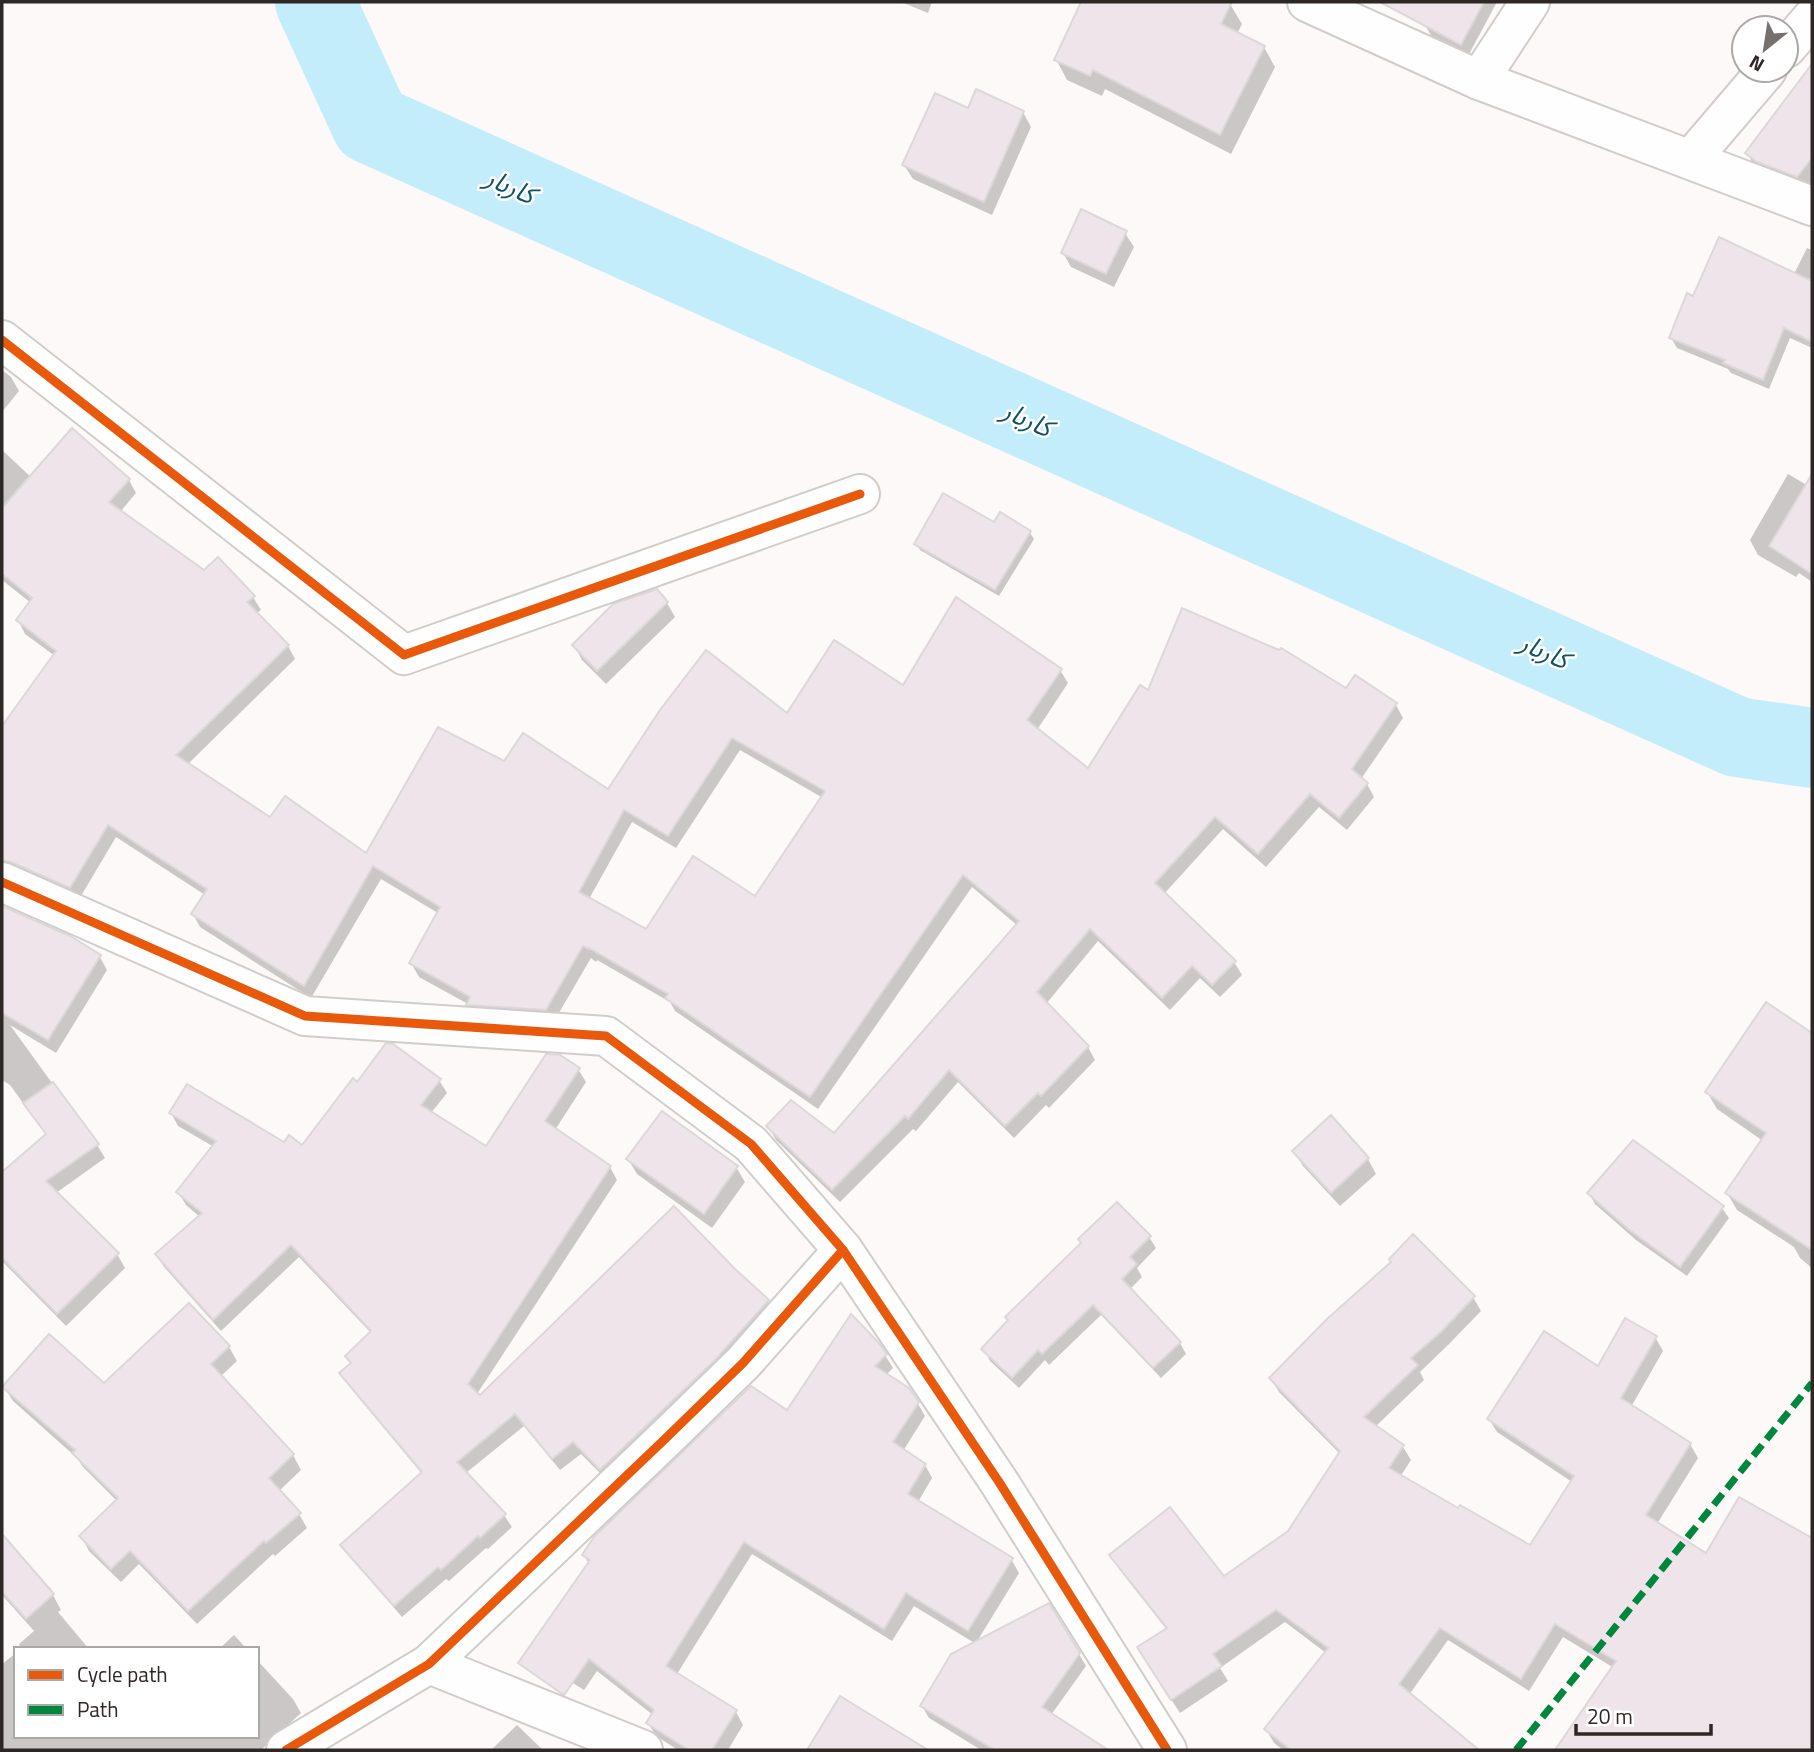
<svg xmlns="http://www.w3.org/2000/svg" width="1814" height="1752" viewBox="0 0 1814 1752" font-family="'Titillium Web','Noto Sans Arabic',sans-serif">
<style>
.shadow{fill:#0003;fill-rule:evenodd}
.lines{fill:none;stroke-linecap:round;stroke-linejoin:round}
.river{stroke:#c4edfb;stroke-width:80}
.building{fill:#f0e4eb;stroke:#dcd8d9;stroke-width:2;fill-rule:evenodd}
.minor-casing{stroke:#d2cdcb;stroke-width:42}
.minor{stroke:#fffefe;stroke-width:38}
.quiet{stroke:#00873e;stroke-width:7;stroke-dasharray:14 7;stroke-linecap:butt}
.cycleway-casing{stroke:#fff;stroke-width:13}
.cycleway{stroke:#e8590c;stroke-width:9}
.labels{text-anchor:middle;stroke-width:5;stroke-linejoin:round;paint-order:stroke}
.water-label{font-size:26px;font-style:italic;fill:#0f5263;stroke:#fff}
</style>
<rect width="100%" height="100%" fill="#fdf9f8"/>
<!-- shadow -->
<g class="shadow">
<polygon points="901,2 932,2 928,13"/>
<polygon points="1083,2 1141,2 1158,10 1163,2 1226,2 1230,4 1242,24 1237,34 1264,47 1275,67 1231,154 1105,89 1102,96 1067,80 1056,59"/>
<polygon points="1437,2 1497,2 1468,56 1432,37 1425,25"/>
<polygon points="1812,67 1812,182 1806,191 1755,167 1747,153"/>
<polygon points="969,110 1023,112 1031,127 992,215 913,179 904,165"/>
<polygon points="1125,233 1134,247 1114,287 1071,267 1063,253"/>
<polygon points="1807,248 1812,250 1812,348 1790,338 1769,389 1731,373 1728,369 1677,348 1671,338 1694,298 1794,274"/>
<polygon points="2,370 11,377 19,391 2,412"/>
<path d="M2 450 31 477 129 480 136 493 121 511 204 573 253 597 261 610 256 614 288 646 295 659 188 764 270 819 366 855 505 763 609 792 661 711 788 715 904 687 1060 670 1068 683 1037 730 1088 771 1149 692 1347 691 1396 705 1403 718 1361 779 1367 784 1374 797 1347 830 1319 807 1266 867 1223 829 1164 894 1234 962 1242 975 1220 997 1200 978 1170 1010 1098 941 1046 1004 1088 1047 1095 1060 1049 1108 1046 1105 1014 1138 958 1082 916 1131 913 1129 840 1202 776 1140 768 1126 834 1136 1018 926 972 887 818 1109 675 1011 670 1002 597 960 596 962 591 958 553 1023 475 1018 468 1004 419 977 411 963 438 913 381 879 311 998 200 927 193 914 205 895 116 837 78 901 2 875V729L55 656 25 634 18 620 31 603 2 580ZM740 750 823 798 755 899 647 931 589 899 632 822 676 848Z"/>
<polygon points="1788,474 1812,488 1812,582 1799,573 1796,577 1758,555 1750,540"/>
<polygon points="1001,515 1030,533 1034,539 999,596 920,550 916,544 995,524"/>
<polygon points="667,603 675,617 606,684 582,660 574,645"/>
<polygon points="4,909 100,957 107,970 56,1053 10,1025 97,1145 105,1158 56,1193 117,1254 125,1268 66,1326 2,1261 2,1174 47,1136 10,1085 2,1080 2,912"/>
<polygon points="1767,1005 1812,1035 1812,1268 1800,1258 1794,1247 1737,1210 1727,1193 1763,1141 1717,1109 1707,1092"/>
<polygon points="578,1069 586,1082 555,1130 610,1167 617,1180 477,1394 480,1397 733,1269 768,1302 775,1314 609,1482 581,1454 560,1470 524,1426 466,1473 504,1515 512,1527 488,1549 486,1548 449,1581 446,1579 402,1617 350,1557 343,1545 422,1474 349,1386 341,1374 351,1364 347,1356 371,1333 299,1257 221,1331 164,1267 157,1255 200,1217 186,1205 178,1192 214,1147 178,1126 171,1113 285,1144 302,1147 358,1084 439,1080 447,1093 431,1113 486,1149"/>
<polygon points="1331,1118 1368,1159 1376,1174 1340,1206 1303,1166 1294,1151"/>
<polygon points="628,1159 736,1167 745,1182 712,1228 637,1174"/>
<polygon points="1589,1193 1722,1208 1729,1218 1687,1276 1636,1240 1595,1204"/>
<polygon points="1149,1237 1156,1248 1137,1268 1142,1277 1129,1290 1180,1343 1186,1354 1161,1378 1101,1315 1049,1365 1045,1360 1019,1388 990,1361 984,1349"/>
<polygon points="1473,1297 1481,1311 1449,1344 1420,1372 1424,1380 1375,1427 1403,1447 1411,1460 1400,1477 1530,1547 1572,1482 1497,1432 1489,1419 1598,1368 1655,1337 1663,1351 1631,1407 1690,1444 1698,1458 1657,1524 1707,1556 1739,1499 1812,1540 1812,1750 1713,1750 1683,1731 1669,1750 1560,1750 1558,1748 1614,1668 1563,1637 1529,1691 1448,1640 1409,1695 1466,1742 1471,1750 1283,1750 1274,1743 1266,1729 1326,1653 1285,1622 1220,1668 1228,1681 1180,1713 1147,1662 1167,1630 1119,1569 1111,1556 1224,1579 1289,1533 1340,1454 1279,1392 1271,1379"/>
<polygon points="229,1347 237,1361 220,1377 293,1455 301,1470 279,1491 299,1514 307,1528 275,1556 273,1554 197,1624 139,1564 121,1582 89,1551 81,1536 117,1501 83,1467 77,1458 13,1401 4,1387 104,1385"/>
<polygon points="885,1355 893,1368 886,1375 917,1402 925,1416 903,1451 925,1465 932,1478 918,1502 1011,1559 1019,1573 976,1643 1079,1654 1086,1666 1051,1715 1105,1750 981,1750 929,1718 922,1706 976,1644 914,1606 892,1641 752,1554 677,1674 736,1712 743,1725 728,1750 678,1750 656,1736 648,1723 653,1715 597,1671 584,1690 538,1661 589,1564 584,1555 787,1412"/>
<polygon points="2,1537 53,1595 61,1610 58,1612 89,1649 21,1649 19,1644 34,1631 2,1595"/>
<polygon points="234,1635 247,1649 219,1649"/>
<polygon points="16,1653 16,1736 257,1736 257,1660 293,1699 301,1713 261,1750 2,1750 2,1664"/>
<polygon points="517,1725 543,1750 491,1750"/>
</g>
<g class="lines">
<!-- river -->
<polyline class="river" points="315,2 371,124 1737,737 1812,748"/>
</g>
<!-- building -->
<g class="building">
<polygon points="1081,2 1232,2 1221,24 1265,46 1220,135 1093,70 1090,76 1054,60"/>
<polygon points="1380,2 1484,2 1461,45"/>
<polygon points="1812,64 1812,158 1797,177 1757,162 1745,153"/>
<polygon points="976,89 1024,111 984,202 902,165 935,93 968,108"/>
<polygon points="1081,209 1127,231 1106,274 1061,253"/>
<polygon points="1719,237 1812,281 1812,342 1784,328 1763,380 1723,363 1725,360 1669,338 1687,293 1693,296"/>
<path d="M72 428 130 479 109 502 204 570 218 557 255 596 247 602 289 645 176 755 270 817 285 796 366 853 438 727 504 761 523 733 608 789 660 710 706 650 787 713 834 640 903 685 956 597 1062 669 1027 720 1088 768 1140 685 1148 690 1182 608 1279 650 1281 648 1346 688 1355 675 1397 703 1352 769 1368 783 1339 818 1310 794 1258 854 1215 817 1155 883 1236 961 1212 985 1192 966 1162 998 1090 929 1037 992 1089 1046 1041 1096 1038 1093 1005 1126 949 1070 908 1119 905 1116 832 1190 766 1126 791 1100 834 1133 1019 921 963 875 810 1097 665 998 668 994 589 948V949L583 946 546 1010 466 1005 470 997 409 963 440 907 373 866 304 986 191 914 207 889 108 825 70 888 11 862 2 860V726L56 651 16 620 32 598 2 574V508ZM732 738 825 791 755 896 693 856 646 929 579 892 624 810 668 836Z"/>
<polygon points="1812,474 1812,574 1769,546"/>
<polygon points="943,493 994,522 1000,512 1031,531 995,590 914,544"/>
<polygon points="657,589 668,602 597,671 572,645 613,604"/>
<polygon points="2,906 70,936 101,955 48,1040 2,1013"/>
<polygon points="1766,1002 1812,1033 1812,1250 1725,1193 1766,1133 1705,1092"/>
<polygon points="386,1043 393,1044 441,1079 421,1105 486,1146 546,1054 560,1055 580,1068 545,1121 611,1166 468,1384 480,1395 674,1206 734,1268 769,1300 714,1361 600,1470 573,1442 552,1459 515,1414 457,1462 506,1514 480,1538 478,1536 441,1570 438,1567 394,1606 340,1545 422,1472 339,1373 351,1363 345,1356 371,1331 291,1245 213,1320 155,1254 202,1213 176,1192 216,1141 169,1113 187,1084 284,1142 289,1135 302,1145 353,1078 357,1082"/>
<polygon points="53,1082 99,1144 46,1181 119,1253 57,1314 2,1258 2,1172 46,1134 23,1103"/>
<polygon points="662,1111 738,1166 704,1214 626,1159"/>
<polygon points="1331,1115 1369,1158 1331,1193 1292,1151"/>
<polygon points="1633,1140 1724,1206 1680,1267 1628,1229 1587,1193"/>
<polygon points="1117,1202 1151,1236 1130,1257 1137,1264 1122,1279 1181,1342 1153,1368 1093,1305 1042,1354 1038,1350 1012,1378 981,1349 1008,1320 1005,1317 1081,1243 1078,1239"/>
<polygon points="1413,1234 1475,1296 1442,1331 1411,1358 1418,1365 1364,1417 1404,1445 1389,1468 1458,1508 1460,1505 1530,1545 1574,1476 1487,1419 1544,1331 1598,1366 1625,1318 1657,1336 1621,1398 1691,1443 1646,1515 1706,1553 1739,1497 1812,1538 1812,1750 1555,1750 1616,1661 1555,1624 1521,1679 1440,1628 1399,1684 1479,1750 1291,1750 1264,1729 1328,1648 1276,1610 1213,1654 1222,1666 1171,1700 1137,1647 1167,1628 1109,1555 1170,1507 1224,1576 1288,1531 1340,1451 1269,1378 1327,1319 1391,1262 1389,1259"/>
<polygon points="189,1303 230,1346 211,1364 294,1454 269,1478 301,1513 266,1543 264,1541 188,1611 130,1551 111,1569 79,1536 118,1498 72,1453 75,1450 2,1387 49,1334 104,1383"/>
<polygon points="851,1314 878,1342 887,1354 875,1366 909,1388 919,1402 893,1442 926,1464 908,1494 1013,1558 968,1631 906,1593 884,1629 744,1542 666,1666 737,1710 712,1750 689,1750 646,1723 654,1710 589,1659 564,1695 518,1663 590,1560 582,1555 594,1537 751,1386 787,1410"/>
<polygon points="2,1534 54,1594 26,1619 2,1592"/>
<polygon points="1049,1603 1080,1653 1042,1707 1108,1750 995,1750 920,1706 951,1654"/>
<polygon points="840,1696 928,1750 807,1750"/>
</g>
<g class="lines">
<defs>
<g id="minor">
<polyline points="1307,2 1479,80 1812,206"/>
<polyline points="1786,48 1812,18"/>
<polyline points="1479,80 1530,2"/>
<polyline points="1691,159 1767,70"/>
<polyline points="2,340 404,655 860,494"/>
<polyline points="2,882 305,1016 606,1036 751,1144 843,1250 999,1482 1167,1750"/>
<polyline points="429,1664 643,1750"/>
<polyline points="286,1750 429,1664 665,1439 743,1363 843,1250"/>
</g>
</defs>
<!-- minor casing -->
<use href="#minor" class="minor-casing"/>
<!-- minor -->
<use href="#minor" class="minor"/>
<!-- quiet -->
<polyline class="quiet" points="1516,1750 1812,1383"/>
<defs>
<g id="cycleway">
<polyline points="2,340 404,655 860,494"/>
<polyline points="2,882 305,1016 606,1036 751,1144 843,1250 999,1482 1167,1750"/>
<polyline points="286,1750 429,1664 665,1439 743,1363 843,1250"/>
</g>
</defs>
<!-- cycleway casing -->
<use href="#cycleway" class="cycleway-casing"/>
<!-- cycleway -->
<use href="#cycleway" class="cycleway"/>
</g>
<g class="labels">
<!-- water labels -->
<g class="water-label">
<text transform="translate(510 186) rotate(24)" y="9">کاربار</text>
<text transform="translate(1027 419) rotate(24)" y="9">کاربار</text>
<text transform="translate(1544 651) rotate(24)" y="9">کاربار</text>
</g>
</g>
<!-- border -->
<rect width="1814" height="1752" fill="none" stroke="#2d2725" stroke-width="7"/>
<!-- legend -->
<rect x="14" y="1647" width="245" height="91" fill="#ffffff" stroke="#aba9a8" stroke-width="2"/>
<rect x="28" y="1670" width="35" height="10" fill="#e8590c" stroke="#aba9a8" stroke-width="2"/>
<text x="77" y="1682" font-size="21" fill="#2d2725">Cycle path</text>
<rect x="28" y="1705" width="35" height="10" fill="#00873e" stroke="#aba9a8" stroke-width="2"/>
<text x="77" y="1717" font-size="21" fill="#2d2725">Path</text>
<!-- north arrow -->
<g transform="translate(1765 49) rotate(210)"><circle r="33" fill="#ffffff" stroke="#aba9a8" stroke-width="2"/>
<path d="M0-5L12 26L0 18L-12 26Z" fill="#76706f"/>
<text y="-10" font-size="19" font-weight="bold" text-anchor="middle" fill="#2d2725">N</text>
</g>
<!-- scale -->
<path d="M1576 1724v10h135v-10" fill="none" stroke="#2d2725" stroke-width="3.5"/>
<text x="1587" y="1724" font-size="21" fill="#2d2725" stroke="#ffffff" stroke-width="5" paint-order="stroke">20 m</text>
</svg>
